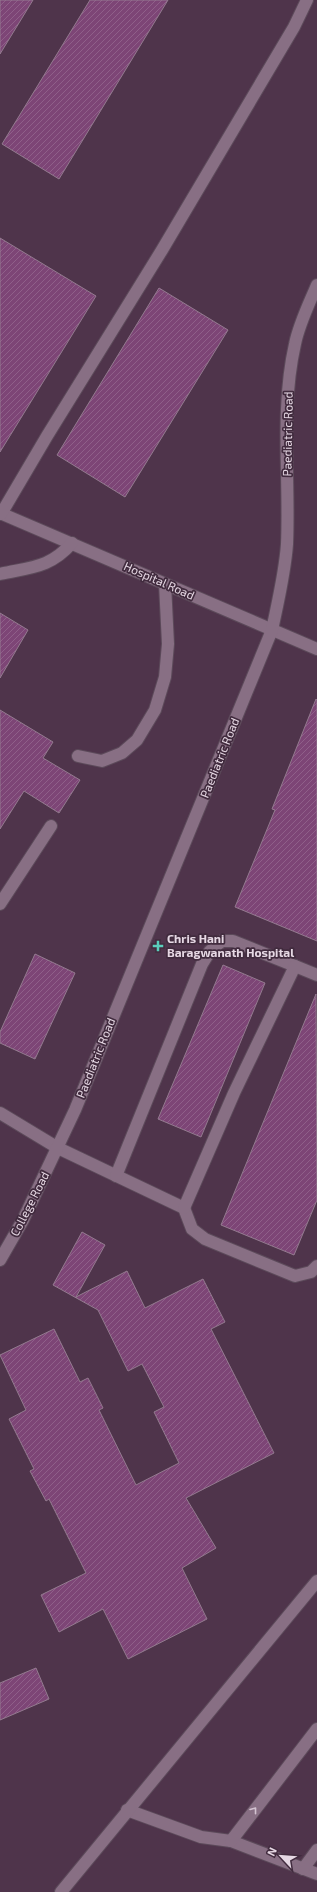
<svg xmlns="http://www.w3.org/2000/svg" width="317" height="1892" viewBox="0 0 317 1892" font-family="'Exo 2',sans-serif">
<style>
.built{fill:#4f344b}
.building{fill:url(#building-hatch);stroke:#937a8f}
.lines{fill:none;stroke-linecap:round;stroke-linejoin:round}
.minor-casing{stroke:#5c4a5a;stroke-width:14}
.minor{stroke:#886f84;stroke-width:12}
.oneway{stroke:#d3c3d1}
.poi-dot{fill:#5bcebc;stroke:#412b3e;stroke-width:1.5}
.labels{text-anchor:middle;stroke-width:3.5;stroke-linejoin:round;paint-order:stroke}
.street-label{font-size:12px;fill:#e6d8e4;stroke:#412b3e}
.poi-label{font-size:12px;font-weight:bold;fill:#e6d8e4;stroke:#412b3e;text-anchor:start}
</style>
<defs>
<pattern id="building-hatch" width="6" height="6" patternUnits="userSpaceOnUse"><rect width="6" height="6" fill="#7d4576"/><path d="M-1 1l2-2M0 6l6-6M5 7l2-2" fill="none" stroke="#8f5f89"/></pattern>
</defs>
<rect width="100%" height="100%" fill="#412b3e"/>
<!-- built -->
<rect class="built" x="0" y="0" width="317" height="1892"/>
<!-- building -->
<g class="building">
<polygon points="0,0 33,0 0,54"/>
<polygon points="90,0 168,0 59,179 2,144"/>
<polygon points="0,238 96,296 0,452"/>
<polygon points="159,288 228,330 125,497 57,455"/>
<polygon points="0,613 28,630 0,678"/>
<polygon points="316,699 317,700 317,941 235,907 275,810 272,809"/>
<polygon points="0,710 53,742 43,758 80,780 59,813 24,791 0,829"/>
<polygon points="35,954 75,973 35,1059 0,1043 0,1032"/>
<polygon points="223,965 265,983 201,1137 158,1119"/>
<polygon points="316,994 317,1200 294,1255 221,1225"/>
<polygon points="82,1232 105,1245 76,1297 127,1271 145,1308 203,1279 225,1322 211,1329 274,1453 186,1498 216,1548 182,1568 207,1619 128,1659 103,1609 59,1632 41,1595 86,1573 49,1499 46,1501 30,1471 34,1469 9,1419 26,1410 0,1355 54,1329 80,1382 88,1378 103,1408 99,1410 136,1485 179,1463 154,1412 164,1407 142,1364 128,1371 98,1310 53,1285"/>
<polygon points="36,1668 49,1699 0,1720 0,1683"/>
</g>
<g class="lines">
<defs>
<g id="minor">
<polyline points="0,513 317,649"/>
<polyline points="1,514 47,436 162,250 294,27 307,0"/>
<path d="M0 574C31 567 50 568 72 543"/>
<polyline points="78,756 102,761 122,753 137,740 155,710 165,677 168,644 165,584"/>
<polyline points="0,904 51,826"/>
<polyline points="0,1113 58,1148 184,1208 192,1229 205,1239 295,1276 311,1272 317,1266"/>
<polyline points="116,1176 202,964 210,951 222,941 233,941 295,966"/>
<polyline points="184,1208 234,1093 295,966 317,975"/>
<path d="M0 1260 23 1220 75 1110 272 630C278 601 285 573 287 544 290 478 280 410 295 344 299 324 309 304 317 285"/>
<polyline points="127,1810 201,1837 231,1841 317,1874"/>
<polyline points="231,1841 317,1729"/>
<polyline points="303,1869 317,1850"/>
<polyline points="61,1892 317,1581"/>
</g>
</defs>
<!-- minor casing -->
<use href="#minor" class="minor-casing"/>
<!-- minor -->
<use href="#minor" class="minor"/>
</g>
<!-- one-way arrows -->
<defs><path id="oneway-chevron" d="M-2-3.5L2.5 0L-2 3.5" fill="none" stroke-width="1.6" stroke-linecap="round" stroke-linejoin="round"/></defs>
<use class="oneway" href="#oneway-chevron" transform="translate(254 1810) rotate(-52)"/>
<!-- markers -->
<path class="poi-dot" d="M156 940h4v4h4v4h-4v4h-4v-4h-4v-4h4z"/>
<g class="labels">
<!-- street labels -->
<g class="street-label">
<text transform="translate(288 434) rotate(-89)" y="4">Paediatric Road</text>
<text transform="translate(159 581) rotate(24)" y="4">Hospital Road</text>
<text transform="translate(220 758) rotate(-68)" y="4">Paediatric Road</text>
<text transform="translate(96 1058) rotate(-68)" y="4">Paediatric Road</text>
<text transform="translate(30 1204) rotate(-63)" y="4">College Road</text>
</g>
<!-- poi labels -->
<g class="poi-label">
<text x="167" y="943">Chris Hani<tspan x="167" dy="14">Baragwanath Hospital</tspan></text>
</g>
</g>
<!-- north arrow -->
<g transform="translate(281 1856) rotate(296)" stroke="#412b3e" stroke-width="3" paint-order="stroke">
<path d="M0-3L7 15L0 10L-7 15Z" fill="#e6d8e4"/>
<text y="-6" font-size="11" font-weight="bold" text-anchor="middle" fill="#e6d8e4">N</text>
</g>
</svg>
